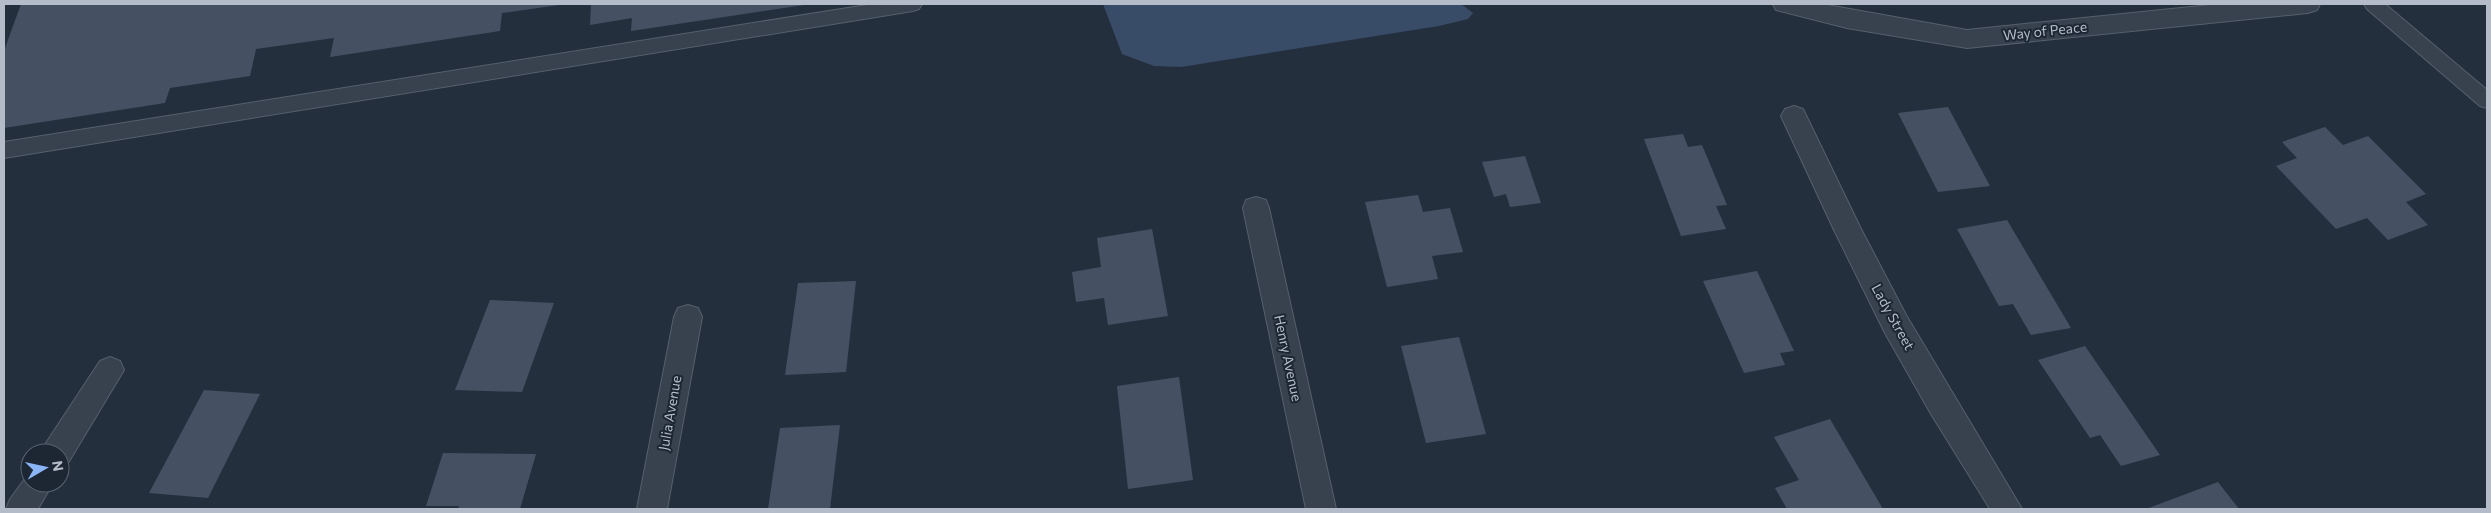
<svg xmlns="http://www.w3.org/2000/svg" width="2491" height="513" viewBox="0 0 2491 513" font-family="Commissioner,sans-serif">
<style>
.water{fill:#394c67}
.building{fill:#455162}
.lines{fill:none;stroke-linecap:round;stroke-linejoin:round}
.service-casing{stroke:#565f6c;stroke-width:2}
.minor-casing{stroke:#565f6c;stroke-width:2}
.service{fill:#38414e;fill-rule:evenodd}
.minor{fill:#38414e;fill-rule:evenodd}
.labels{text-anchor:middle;stroke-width:4;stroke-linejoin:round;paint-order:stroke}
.street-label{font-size:14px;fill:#b4bcc9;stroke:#1d2633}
</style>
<rect width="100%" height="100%" fill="#242f3e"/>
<!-- water -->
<polygon class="water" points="1103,4 1461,4 1473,13 1468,19 1439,26 1181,67 1154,66 1122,54"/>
<!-- building -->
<g class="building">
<polygon points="21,4 559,4 559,5 502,13 500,31 330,57 334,38 256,49 250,76 170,88 165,103 4,128 4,51"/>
<polygon points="591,4 803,4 804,5 631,31 632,18 590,25"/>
<polygon points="1948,107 1990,186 1938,192 1898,113"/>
<polygon points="2325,127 2343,145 2368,136 2426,194 2406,202 2428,225 2388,240 2367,218 2336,229 2276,166 2297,158 2282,142"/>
<polygon points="1683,134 1688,147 1702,145 1727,205 1716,206 1726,229 1681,236 1644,139"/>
<polygon points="1525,156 1541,203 1510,207 1506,194 1494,197 1482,162"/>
<polygon points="1418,195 1423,212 1450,208 1463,252 1432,256 1438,279 1387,287 1365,202"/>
<polygon points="2007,220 2071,328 2031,335 2013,304 1999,306 1957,229"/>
<polygon points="1152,229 1168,316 1108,325 1104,298 1076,302 1072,272 1101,267 1097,238"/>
<polygon points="1757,271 1794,351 1780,353 1785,365 1744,373 1703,281"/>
<polygon points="856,281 846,372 785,375 798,283"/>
<polygon points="490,300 554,303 522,392 455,390"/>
<polygon points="1459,337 1486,434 1426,443 1401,346"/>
<polygon points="2085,346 2160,455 2121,466 2100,435 2090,438 2038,360"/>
<polygon points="1179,377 1193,480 1128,489 1117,386"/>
<polygon points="204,390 260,394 208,498 149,493"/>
<polygon points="1830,419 1883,509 1787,509 1775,488 1799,480 1774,437"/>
<polygon points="840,425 830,509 768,509 780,428"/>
<polygon points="443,453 536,454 520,509 458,509 459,506 426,506"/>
<polygon points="2218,482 2239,509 2146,509"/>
</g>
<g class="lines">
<defs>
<g id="service">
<polygon points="873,4 922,4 919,9 913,11 4,158 4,142"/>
<polygon points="2364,4 2385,4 2487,90 2487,108 2480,106 2367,9"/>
</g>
<g id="minor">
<polygon points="1773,4 1822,4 1967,30 2220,4 2320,4 2317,10 2308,13 1967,48 1847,28 1776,10"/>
<polygon points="1794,106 1803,109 1860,227 1906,315 2022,509 1990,509 1931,414 1885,333 1834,230 1781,116 1785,109"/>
<polygon points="1256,197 1266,200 1269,208 1336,509 1306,509 1243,208 1246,200"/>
<polygon points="688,305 698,308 702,317 667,509 637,509 674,317 678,308"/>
<polygon points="110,357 120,361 124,370 68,463 60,466 60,453 42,453 46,443 100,361"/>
<polygon points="30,472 30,483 53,483 38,509 6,509 10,499"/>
</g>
</defs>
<!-- service casing -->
<use href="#service" class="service-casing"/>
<!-- minor casing -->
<use href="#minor" class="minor-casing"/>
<!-- service -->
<use href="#service" class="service"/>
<!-- minor -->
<use href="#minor" class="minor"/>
</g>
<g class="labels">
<!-- street labels -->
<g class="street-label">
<text transform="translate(2045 31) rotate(-6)" y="5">Way of Peace</text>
<text transform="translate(1893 317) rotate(61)" y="5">Lady Street</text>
<text transform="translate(1288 358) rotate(78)" y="5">Henry Avenue</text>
<text transform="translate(670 413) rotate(-80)" y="5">Julia Avenue</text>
</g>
</g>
<!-- border -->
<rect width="2491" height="513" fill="none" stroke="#b4bcc9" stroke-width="10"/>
<!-- north arrow -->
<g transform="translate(45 468) rotate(81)"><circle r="24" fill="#1d2633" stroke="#59626f"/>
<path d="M0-4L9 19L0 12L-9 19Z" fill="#8ab4f8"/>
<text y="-8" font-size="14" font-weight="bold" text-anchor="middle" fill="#b4bcc9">N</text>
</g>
</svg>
